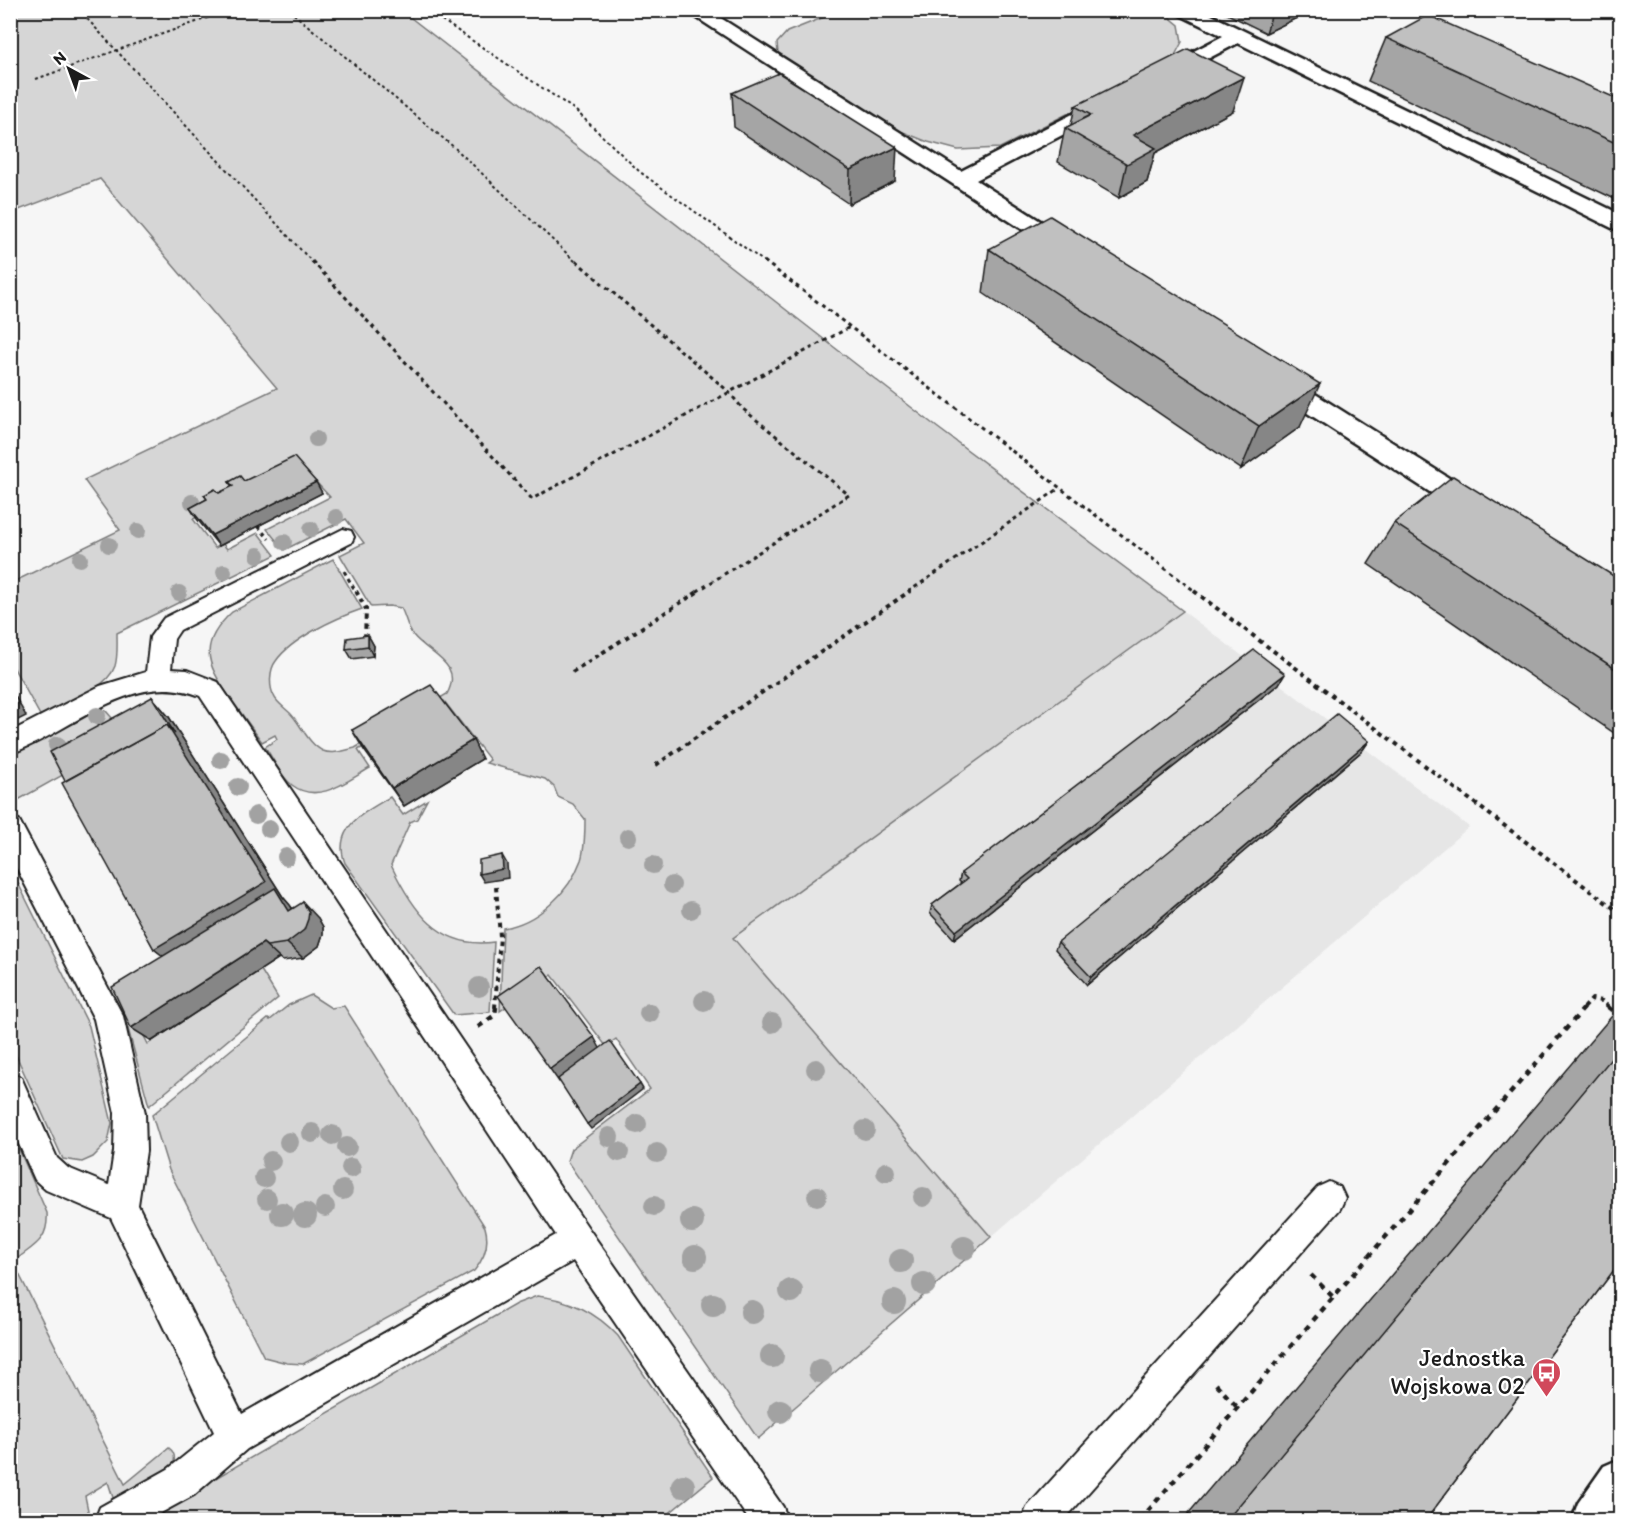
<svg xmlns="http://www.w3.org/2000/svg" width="1631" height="1531" viewBox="0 0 1631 1531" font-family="Itim,sans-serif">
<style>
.built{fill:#e6e6e6}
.green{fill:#d6d6d6;stroke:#797979;stroke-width:1.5}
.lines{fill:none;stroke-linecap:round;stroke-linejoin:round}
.service-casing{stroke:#1c1c1c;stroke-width:4}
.minor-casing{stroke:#1c1c1c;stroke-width:5}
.secondary-casing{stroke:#1c1c1c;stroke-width:5}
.path-far3{stroke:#1c1c1c;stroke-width:2;stroke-dasharray:3 3;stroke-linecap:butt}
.path-far2{stroke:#1c1c1c;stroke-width:3;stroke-dasharray:4 4;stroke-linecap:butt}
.path-far1{stroke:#1c1c1c;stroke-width:4;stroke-dasharray:4.5 4.5;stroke-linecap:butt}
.path{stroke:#1c1c1c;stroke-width:4.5;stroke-dasharray:6 6;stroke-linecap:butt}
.service{fill:#fff;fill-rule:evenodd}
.minor{fill:#fff;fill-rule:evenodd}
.secondary{fill:#fff;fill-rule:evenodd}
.tree{fill:#a2a2a2}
.wall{fill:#a5a5a5;stroke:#1c1c1c;stroke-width:1.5}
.shaded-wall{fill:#868686;stroke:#1c1c1c;stroke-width:1.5}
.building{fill:#c0c0c0;stroke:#1c1c1c;stroke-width:1.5}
.labels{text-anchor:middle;stroke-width:4.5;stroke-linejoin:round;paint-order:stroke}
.near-poi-label{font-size:24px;fill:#1c1c1c;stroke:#fff;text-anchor:end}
</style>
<rect width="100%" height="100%" fill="#f6f6f6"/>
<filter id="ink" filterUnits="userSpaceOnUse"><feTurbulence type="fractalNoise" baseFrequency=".0167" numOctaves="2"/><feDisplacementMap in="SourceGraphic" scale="12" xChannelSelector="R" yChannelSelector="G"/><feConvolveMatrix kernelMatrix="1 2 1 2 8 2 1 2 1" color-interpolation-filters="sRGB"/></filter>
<g filter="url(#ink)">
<!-- built -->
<polygon class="built" points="1183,611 1469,827 991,1237 733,938"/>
<!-- green -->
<g class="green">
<polygon points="842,10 1162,11 1179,25 1182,42 1172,61 1000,148 958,150 928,142 893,128 789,62 778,53 777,43 787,32"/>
<path d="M11 11H402L938 428 1183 611 733 938 991 1237 758 1439 567 1161 571 1149 650 1089 616 1039 606 1046 552 975 500 1011 503 928C537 923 569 893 581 860 585 848 585 832 585 819L573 804 558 797 554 787 545 779 486 763 490 760 444 701 358 750 370 768C347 781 318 805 292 785 281 777 273 758 265 747L277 739 275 735 262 742C251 727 240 712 229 696 205 662 199 643 232 612L333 559 362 609C336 618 292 638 276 661 269 670 269 687 274 696 276 702 285 708 290 713 301 724 308 744 323 751 333 755 345 750 355 748L447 694C464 663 429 655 413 635 407 628 406 617 401 608L389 606 371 607 340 555 364 543 346 519 284 550 267 529 330 497 301 466 193 519 215 548 223 544 227 549 258 533 275 555 117 633C117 644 118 656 115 666 107 690 62 706 41 717L11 663V583L120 530 84 480 277 388 100 179 11 213Z"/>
<polygon points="101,710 106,711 113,719 70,771 11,804 11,753 93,711"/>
<path d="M390 797 403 815 427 800 417 819 410 822 391 865C412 909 439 950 494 942L490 1012 454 1015 345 863C332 827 364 813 390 797Z"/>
<polygon points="10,867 89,1026 112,1123 108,1142 93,1157 82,1162 63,1159 11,1044"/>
<polygon points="261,970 278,998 149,1106 124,1014 129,1007 148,1044"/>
<path d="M311 995 331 1008 344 1006 485 1227C490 1244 485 1258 474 1271L303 1364 287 1363 264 1357 169 1170 152 1115 268 1019 270 1020 289 1005Z"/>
<path d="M10 1129 47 1213C49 1242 32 1246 13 1262L125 1484 169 1448C176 1453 176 1462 170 1469L114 1501 108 1482 85 1496 89 1515 79 1520H11Z"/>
<path d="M537 1296C569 1299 596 1312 618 1336L713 1477 661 1520H143L516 1304Z"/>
</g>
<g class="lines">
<defs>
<g id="service">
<path d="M343 529 351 531 354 537 351 543 180 630 174 639 171 669 187 670 218 682 589 1229 783 1507 788 1520H749L573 1261 247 1449 194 1495 148 1520H95L100 1507 168 1469 214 1432 111 1218 46 1190 35 1180 10 1124V1073L21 1077 57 1158 68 1168 109 1185 114 1151 115 1113 94 1019 10 855V817L19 820 123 1016 145 1113 146 1151 138 1205 242 1414 556 1235 200 696C131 668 71 733 10 754V732L100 686 146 672 150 637 164 618Z"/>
<polygon points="1329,1182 1340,1187 1345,1198 1340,1209 1064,1520 1022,1520 1027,1507 1318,1187"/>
</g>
<g id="minor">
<polygon points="685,10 708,10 961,171 1104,98 1111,96 1118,98 1121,102 1118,106 976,180 1078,245 1082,250 1078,255 1070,257 1062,255"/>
<polygon points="1176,10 1201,10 1620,214 1620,230 1612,228 1238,43 1169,79 1155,79 1152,75 1155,71 1223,36 1178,14"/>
<polygon points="1273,370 1282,373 1487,502 1491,509 1487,516 1477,519 1467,516 1264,385 1260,379 1264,373"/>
</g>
<polygon id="secondary" points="1620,1459 1620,1520 1572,1520 1578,1503 1604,1466"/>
</defs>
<!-- service casing -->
<use href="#service" class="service-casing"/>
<!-- minor casing -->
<use href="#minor" class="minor-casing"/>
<!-- secondary casing -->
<use href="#secondary" class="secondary-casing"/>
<!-- path-far3 -->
<g class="path-far3">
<polyline points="79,10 313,263"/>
<polyline points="289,10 456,149 577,263"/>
<polyline points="427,10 575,110 640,172 766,263"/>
<polyline points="36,79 230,10"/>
</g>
<!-- path-far2 -->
<g class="path-far2">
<polyline points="312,261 532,499 850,327"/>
<polyline points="576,261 728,391 743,409 849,495 696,592"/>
<polyline points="764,261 1196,592"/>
<polyline points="258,526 269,539"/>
<polyline points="344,571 356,592"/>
<polyline points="908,592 1060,488"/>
</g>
<!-- path-far1 -->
<g class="path-far1">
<polyline points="356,591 366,609 365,639"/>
<polyline points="1194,591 1620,913"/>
<polyline points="572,672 699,591"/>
<polyline points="656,765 910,591"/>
<polyline points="495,1008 500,936 496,887"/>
<polyline points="1584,1008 1592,999 1602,1001 1610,1008"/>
</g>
<!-- path -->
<g class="path">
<polyline points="1608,1007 1620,1017"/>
<polyline points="478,1027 495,1015 496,1007"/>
<polyline points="1311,1275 1334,1298"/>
<polyline points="1216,1384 1238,1408"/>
<polyline points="1140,1520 1585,1007"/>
</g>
<!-- service -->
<use href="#service" class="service"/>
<!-- minor -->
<use href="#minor" class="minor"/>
<!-- secondary -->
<use href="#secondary" class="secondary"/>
</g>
<!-- trees -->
<g class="tree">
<circle cx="316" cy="439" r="8"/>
<circle cx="192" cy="502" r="8"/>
<circle cx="336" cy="517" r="8"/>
<circle cx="311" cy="529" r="8"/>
<circle cx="138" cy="531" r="8"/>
<circle cx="284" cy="542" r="8"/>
<circle cx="109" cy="545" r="8"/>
<circle cx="258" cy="555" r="8"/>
<circle cx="80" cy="559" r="8"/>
<circle cx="224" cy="572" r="8"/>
<circle cx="179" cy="593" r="8"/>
<circle cx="97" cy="716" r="9"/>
<circle cx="57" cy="745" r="9"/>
<circle cx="221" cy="760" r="9"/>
<circle cx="238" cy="787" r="9"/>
<circle cx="256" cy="815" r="9"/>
<circle cx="269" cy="829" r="9"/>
<circle cx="628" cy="837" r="9"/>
<circle cx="286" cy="857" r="9"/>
<circle cx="653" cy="865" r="9"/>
<circle cx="672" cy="885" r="9"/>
<circle cx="691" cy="910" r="9"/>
<circle cx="479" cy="987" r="10"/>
<circle cx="704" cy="1001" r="10"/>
<circle cx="649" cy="1013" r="10"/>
<circle cx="772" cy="1023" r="10"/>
<circle cx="816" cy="1069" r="10"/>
<circle cx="637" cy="1124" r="10"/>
<circle cx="865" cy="1130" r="10"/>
<circle cx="312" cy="1133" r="10"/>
<circle cx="332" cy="1135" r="10"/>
<circle cx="609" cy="1137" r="10"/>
<circle cx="289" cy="1142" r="10"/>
<circle cx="347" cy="1147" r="10"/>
<circle cx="619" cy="1152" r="10"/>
<circle cx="657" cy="1153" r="10"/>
<circle cx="271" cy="1161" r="10"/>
<circle cx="351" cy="1168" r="10"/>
<circle cx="886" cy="1172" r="10"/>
<circle cx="264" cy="1178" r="10"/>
<circle cx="343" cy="1190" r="10"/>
<circle cx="817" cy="1196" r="10"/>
<circle cx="923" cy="1197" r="10"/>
<circle cx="267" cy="1199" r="10"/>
<circle cx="654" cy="1206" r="10"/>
<circle cx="325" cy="1207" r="10"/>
<circle cx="282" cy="1214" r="12"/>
<circle cx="305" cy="1215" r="12"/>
<circle cx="692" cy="1221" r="12"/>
<circle cx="964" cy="1248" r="12"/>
<circle cx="695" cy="1257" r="12"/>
<circle cx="901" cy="1261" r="12"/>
<circle cx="924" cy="1284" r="12"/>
<circle cx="791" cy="1291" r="12"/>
<circle cx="894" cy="1302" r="12"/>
<circle cx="713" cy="1305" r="12"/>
<circle cx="752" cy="1312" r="12"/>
<circle cx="772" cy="1356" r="12"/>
<circle cx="820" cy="1371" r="12"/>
<circle cx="780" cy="1411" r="12"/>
<circle cx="683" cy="1486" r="12"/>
</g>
<!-- wall -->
<g class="wall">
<polygon points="1219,10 1308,10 1307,13 1266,33"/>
<polygon points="1600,10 1620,10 1620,19"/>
<polygon points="1386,38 1620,100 1620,200 1619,201 1368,81"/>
<polygon points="732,93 895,181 849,204 734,127"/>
<polygon points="1075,106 1233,111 1155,153 1147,182 1119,198 1058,162 1065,128 1071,125"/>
<polygon points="989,249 1300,427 1241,469 983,293"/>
<polygon points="244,481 316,482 322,493 219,546 197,519 190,508 207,499 204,495 219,493 232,487 229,482"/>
<polygon points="1394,523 1620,580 1620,737 1368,564"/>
<polygon points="368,635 374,646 373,656 352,659 346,649"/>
<polygon points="1279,684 954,939 930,913 932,905 961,883 959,881 961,873"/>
<polygon points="152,697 169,717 283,897 293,909 318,918 323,927 323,934 319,946 303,958 283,961 279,958 152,1041 163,956 154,949 65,781"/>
<polygon points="352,730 473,740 482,759 404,806 364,750"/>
<polygon points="1369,741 1362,751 1087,985 1055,949 1058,942"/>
<polygon points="1620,1011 1620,1262 1425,1521 1182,1521 1611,1017"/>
</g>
<!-- shaded-wall -->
<g class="shaded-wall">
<polygon points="1273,10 1308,10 1307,13 1266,33"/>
<polygon points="1244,77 1233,111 1155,153 1147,182 1119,198 1133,135"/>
<polygon points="897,147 895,181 849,204 850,170"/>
<polygon points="1320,384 1300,427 1241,469 1259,426"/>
<polygon points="316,482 322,493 219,546 212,535"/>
<polygon points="368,635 374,646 373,656 368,646"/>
<polygon points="1285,674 1279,684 954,939 956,931"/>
<polygon points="10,687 26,716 10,724"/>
<polygon points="152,697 169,717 283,897 290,905 304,927 182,971 154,949"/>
<polygon points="473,740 482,759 404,806 392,788"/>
<polygon points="1369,741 1362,751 1087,985 1091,977"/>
<polygon points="502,855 507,864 508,878 484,882 479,874"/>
<polygon points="303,902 318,918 323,927 323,934 319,946 303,958 287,943"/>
<polygon points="263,943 279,958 152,1041 131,1028"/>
<polygon points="594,1037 601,1050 559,1082 550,1069"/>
<polygon points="640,1084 643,1089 591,1129 587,1124"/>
</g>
<!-- building -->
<g class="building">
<polygon points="1428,15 1620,100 1620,145 1386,38"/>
<polygon points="1188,49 1244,77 1133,135 1156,148 1127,164 1065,128 1091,115 1075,106"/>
<polygon points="779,73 897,147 850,170 732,93"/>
<polygon points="1050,216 1320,384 1259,426 989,249"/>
<polygon points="294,457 316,482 212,535 190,508 207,499 204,495 215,489 219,493 233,486 229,482 240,476 244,481"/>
<polygon points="1453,476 1620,580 1620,672 1394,523"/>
<polygon points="368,635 368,646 346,649 347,638"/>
<polygon points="1254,650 1285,674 956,931 932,905 967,879 961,873"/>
<polygon points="431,685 473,740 392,788 352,730"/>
<polygon points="152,697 175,734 167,725 65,781 50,752"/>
<polygon points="1337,714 1369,741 1091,977 1058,942"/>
<polygon points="167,725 266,882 154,949 62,783"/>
<polygon points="502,855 503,869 479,874 479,860"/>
<polygon points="275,888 289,911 303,902 309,912 308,919 304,930 287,943 267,946 263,943 131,1028 112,987"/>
<polygon points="541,966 594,1037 550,1069 498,996"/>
<polygon points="610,1041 640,1084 587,1124 558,1079"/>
<polygon points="1620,1048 1620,1262 1425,1521 1226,1521"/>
</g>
</g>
<!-- icons -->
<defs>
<symbol id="bus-pin" viewBox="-11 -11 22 30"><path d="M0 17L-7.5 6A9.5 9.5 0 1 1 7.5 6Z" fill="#d1495b" stroke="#fff"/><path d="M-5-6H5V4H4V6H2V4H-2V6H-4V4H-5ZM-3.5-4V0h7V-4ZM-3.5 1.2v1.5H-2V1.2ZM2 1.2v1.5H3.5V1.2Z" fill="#fff"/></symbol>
</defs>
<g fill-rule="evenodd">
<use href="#bus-pin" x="1530" y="1356" width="33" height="45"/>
</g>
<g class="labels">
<!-- near-poi labels -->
<g class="near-poi-label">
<text x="1525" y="1366">Jednostka<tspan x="1525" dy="28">Wojskowa 02</tspan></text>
</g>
</g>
<!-- margin -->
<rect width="1631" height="1531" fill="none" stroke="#fff" stroke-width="36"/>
<rect x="18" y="18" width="1595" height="1495" fill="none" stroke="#1c1c1c" stroke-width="2" filter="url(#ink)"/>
<!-- north arrow -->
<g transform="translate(69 69) rotate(319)" stroke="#ffffff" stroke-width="4.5" paint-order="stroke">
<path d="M0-4.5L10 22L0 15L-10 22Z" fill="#1c1c1c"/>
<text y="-9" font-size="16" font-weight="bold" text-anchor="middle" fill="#1c1c1c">N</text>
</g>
</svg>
